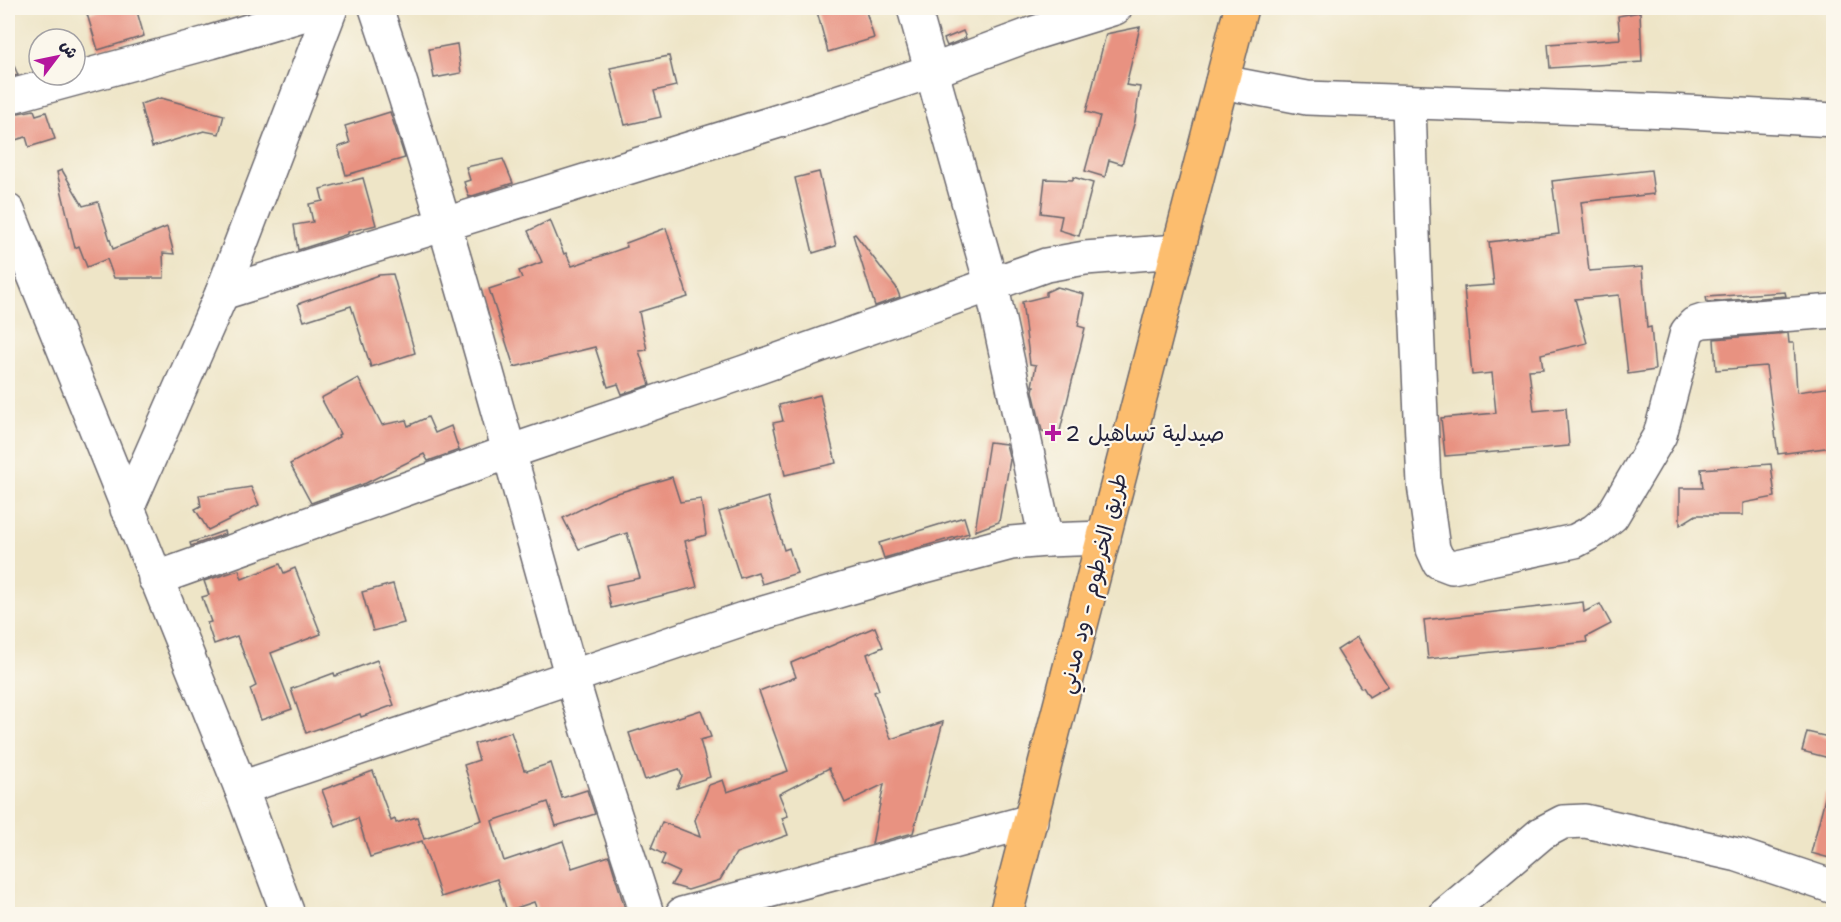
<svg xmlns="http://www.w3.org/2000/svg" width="1841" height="922" viewBox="0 0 1841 922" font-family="'Shantell Sans','Playpen Sans Arabic',sans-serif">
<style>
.building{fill:#e89281}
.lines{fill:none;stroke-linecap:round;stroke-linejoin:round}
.minor-casing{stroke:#69666c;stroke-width:36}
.highway-casing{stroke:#69666c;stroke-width:36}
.minor{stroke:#fff;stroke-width:33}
.highway{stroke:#fcbd6e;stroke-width:33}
.poi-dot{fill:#b5179e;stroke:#fbf7ec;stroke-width:2}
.labels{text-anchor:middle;stroke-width:4.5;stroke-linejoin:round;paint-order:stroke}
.poi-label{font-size:22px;fill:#22223b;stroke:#fbf7ec;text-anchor:start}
.street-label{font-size:22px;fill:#22223b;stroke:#fbf7ec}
</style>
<rect width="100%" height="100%" fill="#fbf7ec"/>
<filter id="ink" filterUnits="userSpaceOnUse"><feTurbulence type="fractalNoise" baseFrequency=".0167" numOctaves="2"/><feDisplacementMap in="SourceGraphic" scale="12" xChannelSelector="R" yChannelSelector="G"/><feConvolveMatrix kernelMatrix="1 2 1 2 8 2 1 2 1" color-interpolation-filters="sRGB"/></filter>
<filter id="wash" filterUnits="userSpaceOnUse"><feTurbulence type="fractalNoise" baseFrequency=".008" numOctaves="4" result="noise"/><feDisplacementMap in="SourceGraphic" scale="24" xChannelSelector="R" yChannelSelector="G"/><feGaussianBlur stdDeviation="1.35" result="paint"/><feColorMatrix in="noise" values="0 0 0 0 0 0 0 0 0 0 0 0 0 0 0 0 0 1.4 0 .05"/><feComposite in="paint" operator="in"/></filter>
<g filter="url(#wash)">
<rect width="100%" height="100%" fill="#eee5c7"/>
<g id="blocks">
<!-- building -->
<g class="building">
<polygon points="110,8 136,8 144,36 98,50 87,14"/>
<polygon points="816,8 865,8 874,38 828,52"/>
<polygon points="1640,12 1642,62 1550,68 1548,44 1620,39 1618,16"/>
<polygon points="1140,27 1126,85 1140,87 1135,121 1122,164 1109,160 1105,177 1085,171 1100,116 1086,112 1106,34"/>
<polygon points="963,31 966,38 947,46 944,39"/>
<polygon points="457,44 461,73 434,78 429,49"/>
<polygon points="8,52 18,75 8,78"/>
<polygon points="669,56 676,86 654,91 661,117 625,125 610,68"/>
<polygon points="161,98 224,115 219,134 204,131 152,147 140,104"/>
<polygon points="34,110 36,115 46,112 55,139 29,147 26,137 8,142 8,115"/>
<polygon points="390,112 405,158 346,175 338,147 350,143 345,126"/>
<polygon points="503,159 513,183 469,197 464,182 470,180 466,167"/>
<polygon points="62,170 83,206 98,202 113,249 167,227 174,254 163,253 164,278 114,278 107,259 87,267 79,246 75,248 57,172"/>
<polygon points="1651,170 1654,194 1581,202 1589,271 1642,267 1647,328 1651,327 1655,370 1628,374 1619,295 1575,299 1587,343 1541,354 1543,369 1529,370 1534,411 1566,408 1569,446 1445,456 1441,418 1496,413 1492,373 1472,375 1464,287 1494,285 1489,242 1559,234 1552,181"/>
<polygon points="819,172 836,246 813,253 795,178"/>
<polygon points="1073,177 1093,183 1079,236 1059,230 1062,216 1041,213 1045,179 1073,180"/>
<polygon points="363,178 376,225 348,232 348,234 298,250 294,225 313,222 309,204 323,201 320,189"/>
<polygon points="550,220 564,254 566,253 572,266 627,247 626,243 666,228 688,297 639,312 647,350 639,351 650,385 622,394 618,384 608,387 595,347 514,367 489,289 522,278 519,271 542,262 528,231"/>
<polygon points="855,234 896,287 900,297 875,306 853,235"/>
<polygon points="393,274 415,353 371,367 351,306 304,321 298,304 379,275"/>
<polygon points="1057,287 1084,294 1078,326 1085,328 1059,435 1042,431 1033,391 1034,386 1032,386 1036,365 1030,364 1022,302 1046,296 1046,292"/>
<polygon points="1785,292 1786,296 1707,302 1706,297"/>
<polygon points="1788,333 1789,343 1794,343 1797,392 1833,387 1833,447 1778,454 1766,366 1716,370 1714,339"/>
<polygon points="358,378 382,425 406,420 408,426 428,417 435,433 451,426 459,450 428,461 424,454 366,483 311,503 290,464 339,437 338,435 340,434 321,398"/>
<polygon points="820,395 836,463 785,475 773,423 783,421 779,405"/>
<polygon points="989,442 1006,444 1010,460 999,522 975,531"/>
<polygon points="1771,464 1775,497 1743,503 1743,515 1696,515 1680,525 1680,488 1703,488 1701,469"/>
<polygon points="672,477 680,502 701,499 706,535 685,541 697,587 611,608 606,585 640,578 627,533 579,549 563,518 607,496"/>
<polygon points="251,487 259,505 208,530 195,509 201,506 199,495"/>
<polygon points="768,497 784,550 789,548 797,573 762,584 758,572 740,578 719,512"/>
<polygon points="964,517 969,533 884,558 879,543"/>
<polygon points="224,531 225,534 191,546 190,543"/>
<polygon points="280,564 284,573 295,568 321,634 271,653 292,709 261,720 250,689 256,686 237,636 214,644 207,623 211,622 202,597 209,595 204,581 239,570 242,579"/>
<polygon points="393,584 404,623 373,631 362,592"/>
<polygon points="1583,602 1584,612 1600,604 1611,624 1586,637 1587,642 1428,659 1424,620"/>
<polygon points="875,627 883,647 867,654 879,690 874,692 891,739 943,722 913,833 872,844 884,784 845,803 829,768 779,794 788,816 782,818 788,835 736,853 720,880 688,890 671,885 679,872 661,864 665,855 651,848 662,822 700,837 695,820 709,785 723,780 727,792 788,771 759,691 796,677 791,663"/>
<polygon points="1357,637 1388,686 1369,697 1363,687 1361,688 1337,650"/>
<polygon points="377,660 394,705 361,717 360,714 320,729 320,728 306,733 291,689 334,673 335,676"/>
<polygon points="701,710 711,737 700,740 710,777 677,788 682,776 679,769 645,780 629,733"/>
<polygon points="511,732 524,770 526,770 527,771 551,763 562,798 587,790 595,814 556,826 548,802 492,821 504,861 563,841 572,868 609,856 627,915 539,915 534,902 507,911 497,879 441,897 422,841 370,857 358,818 336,827 322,790 373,771 391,821 395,819 396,823 417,817 424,839 482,820 464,765 479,760 474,744"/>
<polygon points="1807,732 1833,738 1833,759 1802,751"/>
<polygon points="1826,794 1833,795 1833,859 1811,853"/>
</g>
</g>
</g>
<g filter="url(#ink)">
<use href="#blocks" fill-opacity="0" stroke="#69666c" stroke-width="1.5"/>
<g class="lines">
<defs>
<g id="minor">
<path d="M376 8C450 227 508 451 571 674 594 755 622 834 647 914"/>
<polyline points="914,8 991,283 1046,540"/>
<polyline points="1222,82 1307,98 1669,111 1834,120"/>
<polyline points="8,97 211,42 326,8"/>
<polyline points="1409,103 1413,234 1424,484 1433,549 1439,562 1452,567 1575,541 1594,531 1612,516 1660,435 1687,332 1694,324 1703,321 1834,311"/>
<polyline points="8,211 241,788 288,914"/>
<polyline points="222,293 782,120 932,71 1034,33 1115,8"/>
<polyline points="127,509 222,293 331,8"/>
<polyline points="155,579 509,452 742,373 1046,265 1085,258 1178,251"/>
<polyline points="241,788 743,619 913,569 1011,543 1046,540 1104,538"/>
<polyline points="682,914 1031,821"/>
<polyline points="1446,914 1542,833 1563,822 1585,821 1738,855 1834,887"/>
</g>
<polyline id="highway" points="1006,914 1241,8"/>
</defs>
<!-- minor casing -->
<use href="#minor" class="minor-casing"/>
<!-- highway casing -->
<use href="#highway" class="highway-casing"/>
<!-- minor -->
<use href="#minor" class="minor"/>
<!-- highway -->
<use href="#highway" class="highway"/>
</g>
</g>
<!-- markers -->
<path class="poi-dot" d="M1050 424h6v6h6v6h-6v6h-6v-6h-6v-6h6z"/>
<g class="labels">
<!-- poi labels -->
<g class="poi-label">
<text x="1065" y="441">صيدلية تساهيل 2</text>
</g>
<!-- street labels -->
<g class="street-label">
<text transform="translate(1092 583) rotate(-76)" y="8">طريق الخرطوم - ود مدني</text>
</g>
</g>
<!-- margin -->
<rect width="1841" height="922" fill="none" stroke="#fbf7ec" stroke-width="30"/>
<!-- north arrow -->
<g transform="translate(57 57) rotate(58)"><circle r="28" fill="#fbf7ec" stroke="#a4a2a5" stroke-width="1.5"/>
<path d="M0-4.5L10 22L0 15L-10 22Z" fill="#b5179e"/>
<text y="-9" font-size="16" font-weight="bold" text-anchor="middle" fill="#22223b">ش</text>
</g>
</svg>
